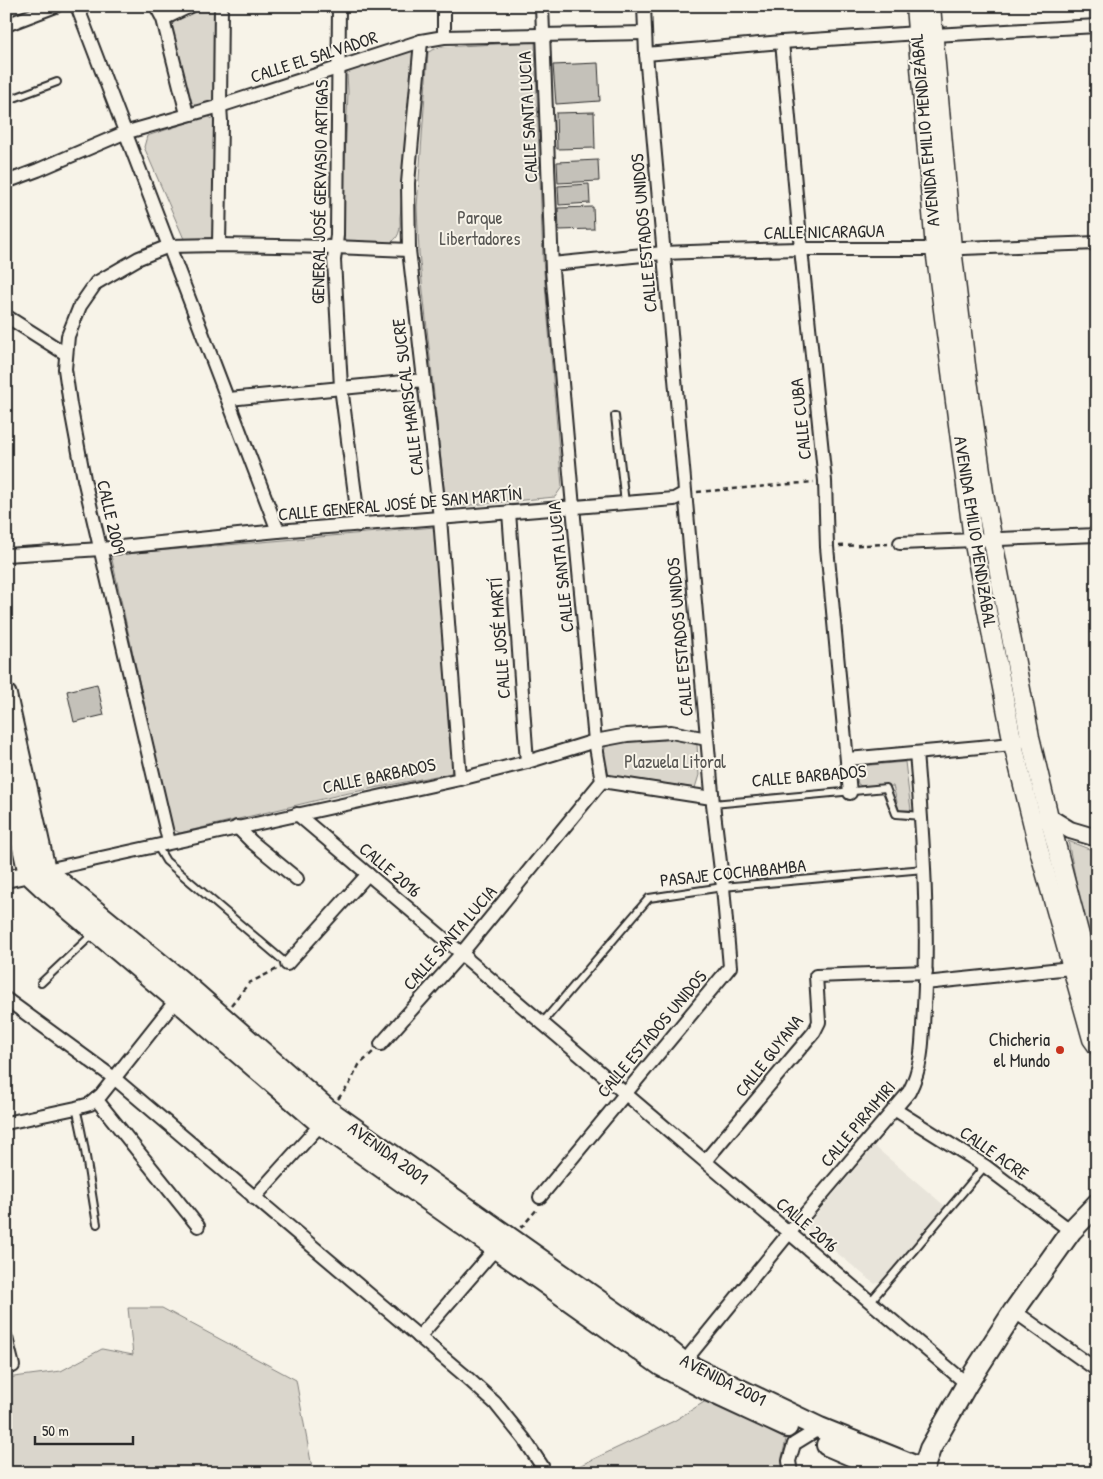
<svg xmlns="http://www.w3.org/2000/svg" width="1103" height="1479" viewBox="0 0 1103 1479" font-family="'Patrick Hand',sans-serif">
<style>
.built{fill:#e8e4da}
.green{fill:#dad6cc;stroke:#82807c}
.building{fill:#c4c1b9;stroke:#2b2b2b}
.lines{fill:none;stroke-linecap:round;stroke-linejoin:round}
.service-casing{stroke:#2b2b2b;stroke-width:10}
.minor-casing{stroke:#2b2b2b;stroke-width:16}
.tertiary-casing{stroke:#2b2b2b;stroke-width:20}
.secondary-casing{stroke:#2b2b2b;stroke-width:21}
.primary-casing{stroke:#2b2b2b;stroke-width:24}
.path{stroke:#2b2b2b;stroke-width:2.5;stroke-dasharray:5 4;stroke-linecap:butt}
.service{stroke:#f7f3e8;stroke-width:6}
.minor{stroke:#f7f3e8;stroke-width:12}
.tertiary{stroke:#f7f3e8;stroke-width:16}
.secondary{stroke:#f7f3e8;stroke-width:18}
.primary{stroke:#f7f3e8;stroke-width:20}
.poi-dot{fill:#c8321e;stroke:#f7f3e8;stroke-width:2}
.labels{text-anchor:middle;stroke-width:4;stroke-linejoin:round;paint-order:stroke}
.street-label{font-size:18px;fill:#2b2b2b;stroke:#f7f3e8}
.park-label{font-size:18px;fill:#575653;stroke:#f7f3e8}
.poi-label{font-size:18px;fill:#2b2b2b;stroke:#f7f3e8;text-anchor:end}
</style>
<rect width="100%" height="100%" fill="#f7f3e8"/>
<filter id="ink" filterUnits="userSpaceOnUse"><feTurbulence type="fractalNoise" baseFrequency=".02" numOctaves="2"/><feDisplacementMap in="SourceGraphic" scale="10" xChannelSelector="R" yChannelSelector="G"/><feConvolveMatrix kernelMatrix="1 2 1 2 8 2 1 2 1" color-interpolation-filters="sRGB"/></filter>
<g filter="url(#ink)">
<!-- built -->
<polygon class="built" points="874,1146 945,1206 881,1281 875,1284 809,1230 807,1226"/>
<!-- green -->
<g class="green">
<polygon points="199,6 213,6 217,10 214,101 196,106 190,103 172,26 175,18"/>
<polygon points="535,42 543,260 562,487 555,497 451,507 445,498 419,253 417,207 428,52 440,47"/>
<path d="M411 48 416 55 412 76 400 218C403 254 373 244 349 242L344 238 343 204 348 92 347 73 351 67Z"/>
<polygon points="208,116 215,121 214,227 212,238 184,239 144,147 147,136"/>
<polygon points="435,527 453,764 451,773 339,795 180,833 172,829 111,555"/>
<path d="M656 737 683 740 697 745 699 775 695 788 609 775C603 766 602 753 607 743Z"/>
<polygon points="905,762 911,810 899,810 893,786 863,787 858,784 856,774 859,766"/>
<polygon points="1068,841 1097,852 1097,957 1091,956"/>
<polygon points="128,1308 162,1308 296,1380 313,1473 6,1473 6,1378 61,1371 102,1349 133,1355"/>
<polygon points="709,1399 787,1435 782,1457 784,1473 564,1473 674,1421"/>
</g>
<!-- building -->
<g class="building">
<polygon points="598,63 600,101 556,104 553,65"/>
<polygon points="594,112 595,148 557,149 556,113"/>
<polygon points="598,160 599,181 558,183 557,162"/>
<polygon points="589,184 590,203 559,205 558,186"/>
<polygon points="593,207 594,229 559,230 558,208"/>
<polygon points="97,684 104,715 74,722 67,691"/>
</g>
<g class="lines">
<defs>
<g id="service">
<polyline points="6,101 57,82"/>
<polyline points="615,416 625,503"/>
<polyline points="713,804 886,788 896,814 922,816"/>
<polyline points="157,846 166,861 287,964"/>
<polyline points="41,983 93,934"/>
<polyline points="543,1022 649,898 723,887 924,869"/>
<path d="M76 1108C86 1146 90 1186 97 1224"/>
<polyline points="870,1302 985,1166"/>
</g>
<g id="minor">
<polyline points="77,6 278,531"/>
<polyline points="156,6 163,19 187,114"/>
<polyline points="339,6 337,235 334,260 341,387 359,525"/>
<polyline points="163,19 190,6"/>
<polyline points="6,25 56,6"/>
<polyline points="444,37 444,6"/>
<polyline points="421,41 408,183 409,250 440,518 460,779"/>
<polyline points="782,42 801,249 825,481 827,547 850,793"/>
<polyline points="646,54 782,42 918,33 934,35 1097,26"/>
<polyline points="6,182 38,170 124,133 220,106 421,41 444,37 645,33"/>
<polyline points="219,245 221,121 220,106 221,6"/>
<polyline points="552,264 663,253 718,251 801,249 935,249 1097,243"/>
<polyline points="6,316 66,354"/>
<polyline points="229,399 424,380"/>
<polyline points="509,512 527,762"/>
<polyline points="900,543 1097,535"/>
<polyline points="6,555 101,549 278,531 674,499 685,493"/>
<polyline points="848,759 1013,744 1030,737"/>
<polyline points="602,781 712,798"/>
<polyline points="297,814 467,958"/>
<polyline points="237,827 252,842 297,879"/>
<polyline points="169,842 84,479 70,404 65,369 68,336 80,306 96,283 139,258 169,246 219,245 334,247 409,250"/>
<polyline points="42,871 460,779 527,762 595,741 627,735 671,732 707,739"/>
<polyline points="461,954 967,1384"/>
<polyline points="287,964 368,874"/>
<polyline points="925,983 1071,968"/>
<polyline points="6,999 114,1078 463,1374 495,1403 524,1439 542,1466"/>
<polyline points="381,1044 461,954 602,781 595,741 573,507 552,270 542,6"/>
<polyline points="96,1099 198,1226"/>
<polyline points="894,1109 985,1166 1071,1231"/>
<polyline points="6,1123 76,1108 90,1104 101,1095 181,994"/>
<polyline points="705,1161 814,1032 819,1022 816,976 926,972"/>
<polyline points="540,1197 730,967 723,887 713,804 646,54 644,6"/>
<polyline points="254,1198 321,1124"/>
<polyline points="1014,1311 1097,1370"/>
<polyline points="419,1337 496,1248"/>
<polyline points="6,1338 13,1366"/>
<path d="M680 1367 789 1233 909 1092C924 1063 922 1038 924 1007 929 922 923 837 916 753"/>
<polyline points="791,1473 789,1461 794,1444 820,1428"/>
</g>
<g id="tertiary">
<polyline points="1041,819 1049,817 1070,830 1097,838"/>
<polyline points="6,879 29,874"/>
</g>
<g id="secondary">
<polyline points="915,6 935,249 973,539 1013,744 1039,850 1092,1039 1097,1046"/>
<polyline points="931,6 952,248 966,366 985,499 1030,737 1049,817 1097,1001"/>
</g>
<g id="primary">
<polyline points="6,695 45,870 187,986 328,1110 666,1348 684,1363 820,1428 922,1469"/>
<polyline points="6,771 29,874 42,886 177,1000 321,1124 662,1366 705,1389 787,1427"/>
<polyline points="827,1445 892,1473"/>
<polyline points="922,1473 930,1449 967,1384 1014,1311 1071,1231 1097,1204"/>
</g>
</defs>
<!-- service casing -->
<use href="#service" class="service-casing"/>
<!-- minor casing -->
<use href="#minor" class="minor-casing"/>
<!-- tertiary casing -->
<use href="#tertiary" class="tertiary-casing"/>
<!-- secondary casing -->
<use href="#secondary" class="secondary-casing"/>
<!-- primary casing -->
<use href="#primary" class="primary-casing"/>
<!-- path -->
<g class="path">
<polyline points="697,492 814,482"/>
<polyline points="839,546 888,544"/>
<polyline points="231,1005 249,983 277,969"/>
<polyline points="338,1099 349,1085 359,1065 373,1052"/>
<polyline points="521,1228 538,1208"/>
</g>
<!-- service -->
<use href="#service" class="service"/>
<!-- minor -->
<use href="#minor" class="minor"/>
<!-- tertiary -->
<use href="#tertiary" class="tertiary"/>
<!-- secondary -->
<use href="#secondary" class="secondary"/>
<!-- primary -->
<use href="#primary" class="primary"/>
</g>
</g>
<!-- markers -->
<circle class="poi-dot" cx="1060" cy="1050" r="5"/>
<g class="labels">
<!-- street labels -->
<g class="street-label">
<text transform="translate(314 57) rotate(-18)" y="6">CALLE EL SALVADOR</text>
<text transform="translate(528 117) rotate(-93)" y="6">CALLE SANTA LUCIA</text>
<text transform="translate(925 130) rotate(-95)" y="6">AVENIDA EMILIO MENDIZÁBAL</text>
<text transform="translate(320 192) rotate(-89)" y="6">GENERAL JOSÉ GERVASIO ARTIGAS</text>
<text transform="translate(824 232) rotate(-1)" y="6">CALLE NICARAGUA</text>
<text transform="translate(644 233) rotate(-95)" y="6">CALLE ESTADOS UNIDOS</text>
<text transform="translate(408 397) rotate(-97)" y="6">CALLE MARISCAL SUCRE</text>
<text transform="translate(801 419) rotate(-96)" y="6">CALLE CUBA</text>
<text transform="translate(400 504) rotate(-5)" y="6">CALLE GENERAL JOSÉ DE SAN MARTÍN</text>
<text transform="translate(111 517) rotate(77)" y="6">CALLE 2009</text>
<text transform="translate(975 532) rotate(81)" y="6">AVENIDA EMILIO MENDIZÁBAL</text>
<text transform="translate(561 567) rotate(-96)" y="6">CALLE SANTA LUCIA</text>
<text transform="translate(680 637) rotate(-95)" y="6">CALLE ESTADOS UNIDOS</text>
<text transform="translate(500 638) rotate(-94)" y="6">CALLE JOSÉ MARTÍ</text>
<text transform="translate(379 776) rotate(-12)" y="6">CALLE BARBADOS</text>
<text transform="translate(809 776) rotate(-5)" y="6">CALLE BARBADOS</text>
<text transform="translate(390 870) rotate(40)" y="6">CALLE 2016</text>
<text transform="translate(733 873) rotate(-6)" y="6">PASAJE COCHABAMBA</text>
<text transform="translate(450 938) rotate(-49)" y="6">CALLE SANTA LUCIA</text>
<text transform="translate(652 1034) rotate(-50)" y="6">CALLE ESTADOS UNIDOS</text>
<text transform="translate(769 1056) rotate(-52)" y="6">CALLE GUYANA</text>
<text transform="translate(858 1124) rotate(-50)" y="6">CALLE PIRAIMIRI</text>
<text transform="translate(388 1153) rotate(36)" y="6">AVENIDA 2001</text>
<text transform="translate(994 1153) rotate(35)" y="6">CALLE ACRE</text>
<text transform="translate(807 1225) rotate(40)" y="6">CALLE 2016</text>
<text transform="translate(723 1380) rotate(27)" y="6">AVENIDA 2001</text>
</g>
<!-- park labels -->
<g class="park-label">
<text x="480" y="224">Parque<tspan x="480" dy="21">Libertadores</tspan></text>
<text x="675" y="768">Plazuela Litoral</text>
</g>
<!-- poi labels -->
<g class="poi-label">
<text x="1050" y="1046">Chicheria<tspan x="1050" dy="21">el Mundo</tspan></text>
</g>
</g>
<!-- margin -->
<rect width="1103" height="1479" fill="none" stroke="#f7f3e8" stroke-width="25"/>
<rect x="12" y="12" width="1078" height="1454" fill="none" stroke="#2b2b2b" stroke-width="2" filter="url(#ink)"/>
<!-- scale -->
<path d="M35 1436v8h98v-8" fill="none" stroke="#2b2b2b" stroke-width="2.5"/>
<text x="42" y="1436" font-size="15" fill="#2b2b2b" stroke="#f7f3e8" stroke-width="4" paint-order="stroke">50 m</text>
</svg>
